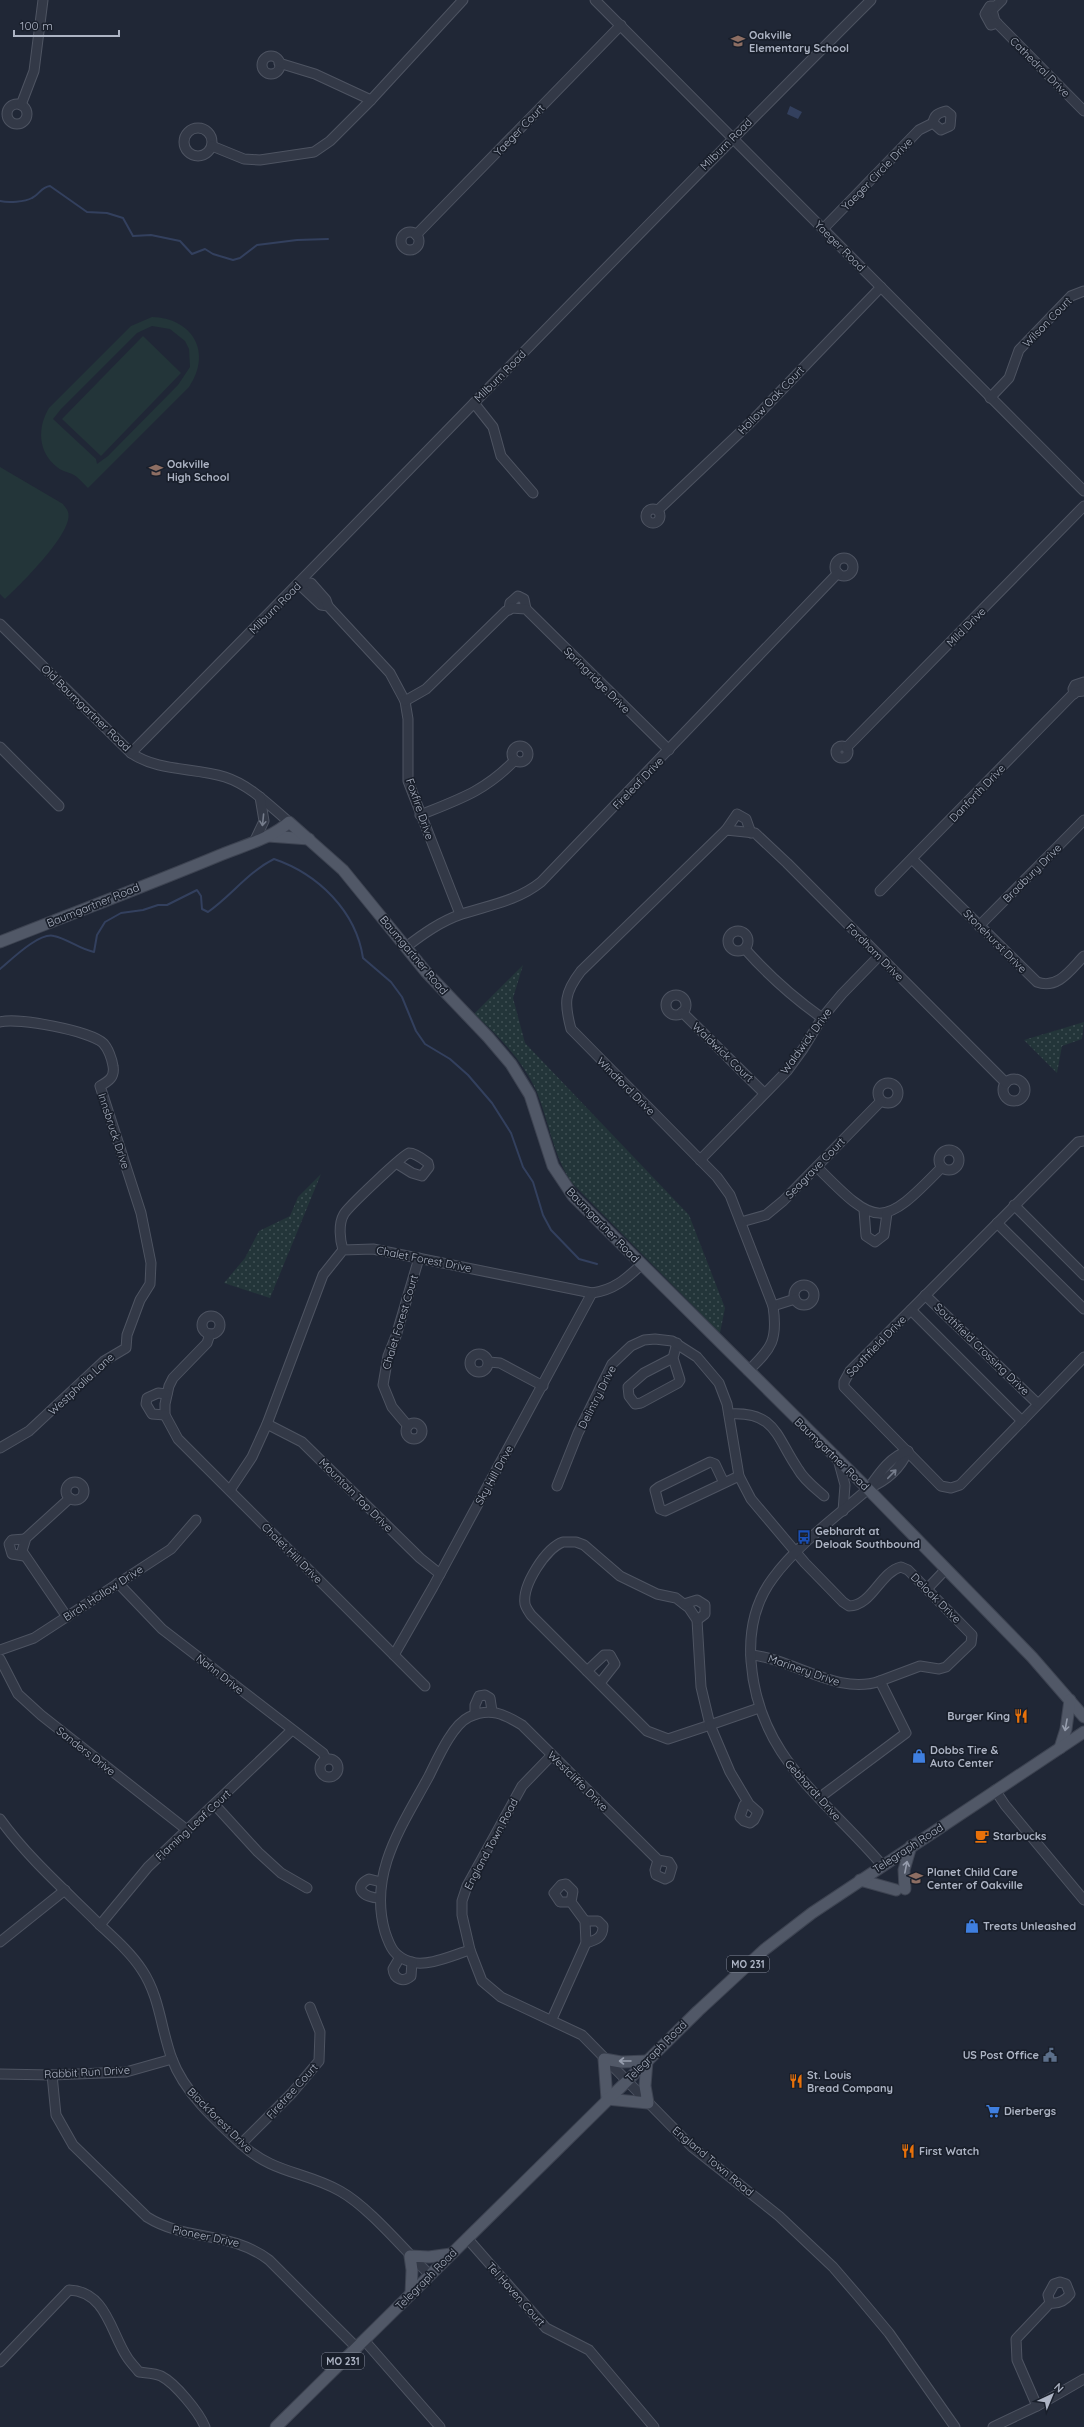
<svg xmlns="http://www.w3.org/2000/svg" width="1084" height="2427" viewBox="0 0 1084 2427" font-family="Quicksand,sans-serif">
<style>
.grass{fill:url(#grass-dots)}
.garden{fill:#233539;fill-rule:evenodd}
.water{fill:#33405e}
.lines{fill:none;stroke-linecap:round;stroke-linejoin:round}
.stream{stroke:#33405e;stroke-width:2}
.minor-casing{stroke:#4e5462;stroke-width:11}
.major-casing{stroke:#3d4351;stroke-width:13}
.minor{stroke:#333947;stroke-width:9}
.major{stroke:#515867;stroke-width:11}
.oneway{stroke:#767d8c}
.oneway2{stroke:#969dad}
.labels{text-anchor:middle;stroke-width:3.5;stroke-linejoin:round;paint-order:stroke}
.shield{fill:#191f2b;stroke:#818796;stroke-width:1}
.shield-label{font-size:10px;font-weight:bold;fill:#adb4c4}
.poi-label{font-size:11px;font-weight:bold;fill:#adb4c4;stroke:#191f2b;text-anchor:start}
.street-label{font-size:11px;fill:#adb4c4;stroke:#191f2b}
</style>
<defs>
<pattern id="grass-dots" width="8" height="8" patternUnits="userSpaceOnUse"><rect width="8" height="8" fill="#233539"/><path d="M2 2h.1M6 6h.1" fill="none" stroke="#405054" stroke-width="1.8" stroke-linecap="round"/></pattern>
</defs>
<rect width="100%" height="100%" fill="#202736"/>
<!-- grass -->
<g class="grass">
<path d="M523 965 513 998 525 1043 689 1215 725 1308 720 1333 572 1183C553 1155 549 1121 536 1090 522 1060 498 1035 474 1014Z"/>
<polygon points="1084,1022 1082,1039 1062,1046 1057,1073 1024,1040"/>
<polygon points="321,1174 270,1298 224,1283 245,1258 259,1231 290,1216 298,1197"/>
</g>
<!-- garden -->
<g class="garden">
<path d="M152 317C192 318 213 352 189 387L88 488C84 484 79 478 74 475 69 472 63 472 57 467 38 452 37 428 49 408L131 326ZM152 326 170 329 185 341 189 349 190 367 178 385 108 456 97 464 96 459 53 419 61 409 137 333Z"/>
<polygon points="143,336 181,373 101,456 62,419"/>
<path d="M0 467 63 504C64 506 68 510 68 512 75 531 19 586 5 599L0 594Z"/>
</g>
<!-- water -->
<polygon class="water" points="790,106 802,112 798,119 787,114"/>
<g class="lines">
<!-- stream -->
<g class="stream">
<path d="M0 201C8 203 25 202 32 198 40 194 41 187 50 186L87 212 107 213 123 218 133 236 151 235 180 241 192 254 205 249 213 254 233 260 240 258 257 245 297 240 328 239"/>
<path d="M0 969C11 960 39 932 54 936 68 939 79 949 94 952L97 935 105 922 121 913 143 910 158 905H167L197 890 201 896 202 909 208 912C231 896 248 872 274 859 318 874 356 911 363 958L391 982 402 997 416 1031 425 1044 450 1059 468 1075 492 1103 511 1133 523 1167 533 1182 543 1215 551 1230 579 1259 597 1264"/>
</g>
<defs>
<g id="minor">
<polyline points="595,0 1084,491"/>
<polyline points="1002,0 992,10 995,21 1084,111"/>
<polyline points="993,6 990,6 985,14 991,25 997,23"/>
<circle cx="271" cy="65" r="9"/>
<polyline points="279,63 315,74 371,100"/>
<circle cx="17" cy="114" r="10"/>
<polyline points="21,105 34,71 43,0"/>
<circle cx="198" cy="142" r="14"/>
<polyline points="212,146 244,159 260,160 314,152 330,141 371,100 463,0"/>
<path d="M823 229 919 130 933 123C934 115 938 113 946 111L951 115 950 126 941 130 933 123"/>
<circle cx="410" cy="241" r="9"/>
<polyline points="416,235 621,25"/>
<polyline points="990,398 1009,378 1019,350 1071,296 1084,291"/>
<polyline points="474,403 493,427 501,456 533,493"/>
<circle cx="653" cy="516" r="7"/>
<polyline points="658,510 750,423 881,287"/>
<circle cx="844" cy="567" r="9"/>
<polyline points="302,581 303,588 321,605 328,606 390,673 405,701 408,719 408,781 460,914"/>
<polyline points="304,583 311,583 326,600 328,606"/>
<polyline points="509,610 510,603 518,596 524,599 526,609"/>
<path d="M0 624 131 753C159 772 193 767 225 777 250 785 270 806 289 822"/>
<polyline points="1074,694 1073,689 1075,685 1084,682"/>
<polyline points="405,701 426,689 506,611 511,608 526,609 669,750"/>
<circle cx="842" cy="752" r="6"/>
<circle cx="520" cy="754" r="8"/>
<polyline points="0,747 59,806"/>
<polyline points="847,747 1084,506"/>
<path d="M131 753C379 503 622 248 871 0"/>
<path d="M420 815C460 799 485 791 515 760"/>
<polyline points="726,830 737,814 746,819 751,833"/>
<polyline points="255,840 264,821 260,797"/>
<path d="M912 859 1037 982C1058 990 1071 969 1084 956"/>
<polyline points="880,891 1075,692 1084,691"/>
<polyline points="979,926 1084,820"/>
<circle cx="738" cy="941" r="10"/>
<path d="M406 947C423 934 441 921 462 914 490 905 517 901 541 882L838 573"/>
<path d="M745 949C768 975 794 998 822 1018"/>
<circle cx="676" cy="1005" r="10"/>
<polyline points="682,1012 764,1093"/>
<path d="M0 1022C18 1017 90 1031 103 1043 108 1048 112 1059 113 1066 115 1077 109 1081 100 1086L141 1213 151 1263 150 1284 140 1300 127 1335 126 1348 104 1361 29 1431 0 1448"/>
<circle cx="1014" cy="1090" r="11"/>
<circle cx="888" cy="1093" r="10"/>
<polyline points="1084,1141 1078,1142 850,1371 844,1382 844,1387 941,1486 951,1488 960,1485 1084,1357"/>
<circle cx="949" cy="1160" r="10"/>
<polyline points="700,1160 787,1071 803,1049 822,1018 842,994 879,956"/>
<path d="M817 1167C877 1228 882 1229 942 1167"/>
<polyline points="1014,1205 1084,1275"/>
<polyline points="864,1210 866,1236 875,1242 884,1235 887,1213"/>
<polyline points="741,1222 766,1215 783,1201 881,1101"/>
<polyline points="997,1223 1084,1309"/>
<path d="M343 1250C340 1240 338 1224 344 1214 348 1207 404 1154 409 1153 416 1153 424 1160 428 1163L429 1167 422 1176 412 1173 396 1163"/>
<circle cx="804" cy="1295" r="10"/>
<polyline points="925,1295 1038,1404"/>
<polyline points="773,1306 795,1299"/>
<polyline points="911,1310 1022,1421"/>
<circle cx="211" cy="1325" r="9"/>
<polyline points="210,1334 207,1343 173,1378 169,1386 165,1404 165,1415 178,1439 425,1686"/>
<circle cx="479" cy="1363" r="9"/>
<polyline points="673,1358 680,1380 678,1383 641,1403 635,1404 629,1396 628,1387 644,1373 673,1358 677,1343"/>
<polyline points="489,1362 500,1363 543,1386"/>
<path d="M748 1371C772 1348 778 1340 773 1306L730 1195 717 1177 571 1029C564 1003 564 993 581 971L726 830 755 833 787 863 1006 1083"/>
<path d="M729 1414C776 1411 776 1437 798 1469 804 1480 815 1488 824 1496"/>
<polyline points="165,1415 152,1414 146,1404 147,1398 158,1393 167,1394"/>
<circle cx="414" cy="1431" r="8"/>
<polyline points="267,1424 302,1442 420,1558 440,1574"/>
<polyline points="408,1426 392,1407 383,1385 388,1356 396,1336 419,1258"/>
<polyline points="838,1459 845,1485 843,1511"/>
<circle cx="75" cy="1491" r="9"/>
<polyline points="724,1483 715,1464 710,1462 659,1487 655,1490 660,1509 665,1511 739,1476"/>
<path d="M557 1486 578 1433 612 1364 631 1346 644 1340 655 1339 672 1341 697 1357 719 1383 727 1404 739 1476 751 1499 805 1563 843 1602 849 1606C872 1606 880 1572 901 1567L908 1570 972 1635 971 1643 946 1667 939 1669 920 1666 880 1681 906 1733 819 1798"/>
<path d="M869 1488C886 1481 900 1469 908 1451"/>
<path d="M230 1490 252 1457 267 1424 323 1275 343 1250 373 1249 592 1293C614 1290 626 1279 641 1265"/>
<path d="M563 1542H576L584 1545 620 1576 657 1594 676 1598 689 1608 697 1620 701 1687 710 1725 668 1739 647 1731 531 1615C529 1612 526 1608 525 1604 522 1585 546 1548 563 1542Z"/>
<polyline points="24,1556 12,1554 9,1544 12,1540 25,1539"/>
<polyline points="118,1583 162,1629 323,1753 326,1759"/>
<polyline points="927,1589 946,1569"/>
<polyline points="684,1604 697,1600 705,1605 705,1614 697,1620"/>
<polyline points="67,1617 22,1551 26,1538 70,1498"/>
<polyline points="0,1650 34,1638 171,1549 196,1520"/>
<polyline points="394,1655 433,1587 592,1293"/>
<path d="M751 1655C794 1659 838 1696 880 1681"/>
<polyline points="0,1659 18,1694 41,1715 187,1830"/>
<polyline points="587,1671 604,1655 610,1655 615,1664 600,1683"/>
<polyline points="475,1714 475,1705 479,1696 485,1695 490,1698 492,1711"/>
<polyline points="552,1755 522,1786 467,1886 462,1901 462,1915 470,1950 482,1981 501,1997 582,2035 692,2147 779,2216 833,2267 858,2296 889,2333 955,2427"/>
<circle cx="329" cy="1768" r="9"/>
<polyline points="995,1790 1005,1805 1084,1900"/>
<polyline points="749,1804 758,1812 754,1820 750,1823 744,1821 740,1817 744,1805 749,1804 730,1772 710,1725 759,1708"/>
<polyline points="215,1805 258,1852 281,1873 307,1888"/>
<path d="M0 1819C28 1858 66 1891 100 1925 115 1939 131 1953 142 1970 160 1997 161 2030 172 2059 184 2092 216 2121 241 2144 274 2174 304 2171 340 2191 369 2207 405 2251 430 2275"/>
<path d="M882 1865C825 1798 758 1758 751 1661 749 1632 755 1602 773 1578 798 1544 836 1517 868 1489 878 1475 890 1456 908 1451"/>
<path d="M379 1898C364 1898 352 1887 369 1879L381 1882"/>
<path d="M585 1921H598L603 1926C603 1938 596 1940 586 1943"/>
<polyline points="100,1925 148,1867 292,1730"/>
<polyline points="0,1942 65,1890"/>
<path d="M470 1950C453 1955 428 1967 411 1962 394 1957 390 1947 385 1932 368 1873 402 1826 429 1776 437 1760 452 1725 469 1717 490 1707 504 1714 522 1725L658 1860 669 1862 672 1867 669 1877 665 1879 656 1875 655 1870 658 1860"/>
<path d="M400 1957 393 1969C394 1979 403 1983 411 1976L412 1962"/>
<polyline points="552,2019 586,1943 585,1921 571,1902 573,1891 566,1884 561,1885 554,1893 560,1902 571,1902"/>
<polyline points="0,2074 52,2075 126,2072 172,2059"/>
<path d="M52 2075 56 2115 73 2145 147 2217C187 2242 229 2230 269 2260L357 2348"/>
<polyline points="241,2144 292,2093 319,2061 320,2032 310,2007"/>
<polyline points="467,2238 546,2328 589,2350 654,2427"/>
<polyline points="364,2340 440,2427"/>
<path d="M0 2362 69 2290C106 2291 111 2333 127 2357 130 2362 135 2367 139 2372 146 2373 155 2373 161 2376 175 2383 199 2412 205 2427"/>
<path d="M1037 2406 1017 2360 1016 2339 1050 2303 1048 2295 1054 2284 1060 2282 1066 2284 1070 2294C1065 2301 1059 2304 1050 2303"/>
<polyline points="993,2427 1037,2406 1084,2379"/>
</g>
<g id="major">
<polyline points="268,836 309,839"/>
<path d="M0 942C73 913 146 886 218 856 241 846 271 839 289 822L343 870 426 972 488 1037 511 1064 530 1095 553 1166 573 1196 868 1489 1032 1657 1084 1717"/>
<polyline points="1060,1748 1066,1729 1070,1700"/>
<polyline points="860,1880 896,1890"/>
<polyline points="905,1889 904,1870 911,1846"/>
<polyline points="607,2099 604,2059 621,2062 647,2061"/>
<polyline points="607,2099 648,2103 645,2086 647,2061"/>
<polyline points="411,2294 412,2270 410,2256 429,2257 451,2254"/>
<polyline points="276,2427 698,2011 764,1950 812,1913 1084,1732"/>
</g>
</defs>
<!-- minor casing -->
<use href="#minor" class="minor-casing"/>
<!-- major casing -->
<use href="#major" class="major-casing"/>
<!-- minor -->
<use href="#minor" class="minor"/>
<!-- major -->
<use href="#major" class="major"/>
</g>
<!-- one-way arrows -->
<defs><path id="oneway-shaft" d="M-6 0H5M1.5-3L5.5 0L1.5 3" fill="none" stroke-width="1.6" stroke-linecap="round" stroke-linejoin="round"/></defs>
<g class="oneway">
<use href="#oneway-shaft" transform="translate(263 820) rotate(96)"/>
<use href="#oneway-shaft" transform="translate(892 1474) rotate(-46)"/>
</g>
<g class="oneway2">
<use href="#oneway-shaft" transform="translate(1066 1725) rotate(100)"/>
<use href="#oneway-shaft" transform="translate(906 1867) rotate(-79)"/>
<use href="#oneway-shaft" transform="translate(625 2061) rotate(180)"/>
</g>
<!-- icons -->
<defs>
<symbol id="school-bare" viewBox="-9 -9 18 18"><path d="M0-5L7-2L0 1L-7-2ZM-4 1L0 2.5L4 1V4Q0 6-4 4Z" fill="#8d6e63" stroke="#191f2b" stroke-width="2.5" paint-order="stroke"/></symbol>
<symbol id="bus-bare" viewBox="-9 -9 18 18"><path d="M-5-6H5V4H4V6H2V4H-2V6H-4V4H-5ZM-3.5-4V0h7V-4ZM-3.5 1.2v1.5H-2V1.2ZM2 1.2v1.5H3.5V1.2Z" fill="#1a4fb4" stroke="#191f2b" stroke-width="2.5" paint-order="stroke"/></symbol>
<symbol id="restaurant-bare" viewBox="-9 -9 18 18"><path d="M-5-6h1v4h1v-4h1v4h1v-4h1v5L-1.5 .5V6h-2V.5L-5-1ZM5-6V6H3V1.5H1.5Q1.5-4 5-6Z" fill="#e8710a" stroke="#191f2b" stroke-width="2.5" paint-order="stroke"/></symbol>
<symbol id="shop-bare" viewBox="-9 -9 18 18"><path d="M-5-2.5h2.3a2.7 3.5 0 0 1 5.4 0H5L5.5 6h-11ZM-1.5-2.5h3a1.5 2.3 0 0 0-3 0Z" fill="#3f7fe0" stroke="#191f2b" stroke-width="2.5" paint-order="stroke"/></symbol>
<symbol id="cafe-bare" viewBox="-9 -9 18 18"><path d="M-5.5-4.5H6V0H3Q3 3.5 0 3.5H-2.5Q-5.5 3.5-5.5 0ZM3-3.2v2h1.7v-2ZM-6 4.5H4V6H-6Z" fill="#e8710a" stroke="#191f2b" stroke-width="2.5" paint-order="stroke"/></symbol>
<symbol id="civic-bare" viewBox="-9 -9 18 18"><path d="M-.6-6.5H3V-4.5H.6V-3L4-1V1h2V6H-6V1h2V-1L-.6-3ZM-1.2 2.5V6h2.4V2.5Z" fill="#5c6f8a" stroke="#191f2b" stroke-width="2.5" paint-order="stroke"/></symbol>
<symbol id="supermarket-bare" viewBox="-9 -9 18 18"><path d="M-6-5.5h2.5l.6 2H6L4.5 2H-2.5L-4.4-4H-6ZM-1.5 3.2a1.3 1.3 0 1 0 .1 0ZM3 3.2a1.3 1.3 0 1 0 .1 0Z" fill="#3f7fe0" stroke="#191f2b" stroke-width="2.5" paint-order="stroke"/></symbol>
</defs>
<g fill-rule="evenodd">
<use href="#school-bare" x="728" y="31" width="20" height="20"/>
<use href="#school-bare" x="146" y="460" width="20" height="20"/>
<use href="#bus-bare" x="794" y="1527" width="20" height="20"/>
<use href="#restaurant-bare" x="1011" y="1706" width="20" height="20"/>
<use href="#shop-bare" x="909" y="1746" width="20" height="20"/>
<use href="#cafe-bare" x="972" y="1826" width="20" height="20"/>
<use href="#school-bare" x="906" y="1868" width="20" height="20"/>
<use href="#shop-bare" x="962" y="1916" width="20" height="20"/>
<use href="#civic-bare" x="1040" y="2045" width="20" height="20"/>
<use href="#restaurant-bare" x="786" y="2071" width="20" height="20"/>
<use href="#supermarket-bare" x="983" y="2101" width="20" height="20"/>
<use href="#restaurant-bare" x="898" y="2141" width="20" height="20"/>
</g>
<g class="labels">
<!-- shield labels -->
<g class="shield">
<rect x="727" y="1956" width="42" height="16" rx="3"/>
<rect x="322" y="2353" width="42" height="16" rx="3"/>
</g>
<g class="shield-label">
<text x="748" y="1968">MO 231</text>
<text x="343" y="2365">MO 231</text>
</g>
<!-- poi labels -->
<g class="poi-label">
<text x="749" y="39">Oakville<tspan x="749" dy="13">Elementary School</tspan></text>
<text x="167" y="468">Oakville<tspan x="167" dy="13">High School</tspan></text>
<text x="815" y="1535">Gebhardt at<tspan x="815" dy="13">Deloak Southbound</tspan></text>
<text x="1010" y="1720" text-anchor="end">Burger King</text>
<text x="930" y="1754">Dobbs Tire &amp;<tspan x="930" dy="13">Auto Center</tspan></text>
<text x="993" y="1840">Starbucks</text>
<text x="927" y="1876">Planet Child Care<tspan x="927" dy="13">Center of Oakville</tspan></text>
<text x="983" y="1930">Treats Unleashed</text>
<text x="1039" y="2059" text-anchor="end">US Post Office</text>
<text x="807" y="2079">St. Louis<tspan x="807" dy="13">Bread Company</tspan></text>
<text x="1004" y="2115">Dierbergs</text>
<text x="919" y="2155">First Watch</text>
</g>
<!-- street labels -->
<g class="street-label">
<text transform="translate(1040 67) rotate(45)" y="4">Cathedral Drive</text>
<text transform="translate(519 130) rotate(-46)" y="4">Yaeger Court</text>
<text transform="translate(726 144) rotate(-45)" y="4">Milburn Road</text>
<text transform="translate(877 174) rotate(-46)" y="4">Yaeger Circle Drive</text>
<text transform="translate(840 246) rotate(45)" y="4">Yaeger Road</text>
<text transform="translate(1047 322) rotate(-46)" y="4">Wilson Court</text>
<text transform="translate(500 376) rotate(-45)" y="4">Milburn Road</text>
<text transform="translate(771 400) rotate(-46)" y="4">Hollow Oak Court</text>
<text transform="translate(275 608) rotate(-45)" y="4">Milburn Road</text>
<text transform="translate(966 627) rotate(-45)" y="4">Mild Drive</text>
<text transform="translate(597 680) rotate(45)" y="4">Springridge Drive</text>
<text transform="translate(86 708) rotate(44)" y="4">Old Baumgartner Road</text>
<text transform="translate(638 783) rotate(-46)" y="4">Fireleaf Drive</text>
<text transform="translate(977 793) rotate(-46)" y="4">Danforth Drive</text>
<text transform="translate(420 809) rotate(71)" y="4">Foxfire Drive</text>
<text transform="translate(1032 873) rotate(-45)" y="4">Bradbury Drive</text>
<text transform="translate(93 905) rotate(-22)" y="4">Baumgartner Road</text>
<text transform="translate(995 941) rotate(45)" y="4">Stonehurst Drive</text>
<text transform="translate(875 952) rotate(45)" y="4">Fordham Drive</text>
<text transform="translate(414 955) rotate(50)" y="4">Baumgartner Road</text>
<text transform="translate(806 1041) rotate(-54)" y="4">Waldwick Drive</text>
<text transform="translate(723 1052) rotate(44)" y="4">Waldwick Court</text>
<text transform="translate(626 1086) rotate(45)" y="4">Windford Drive</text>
<text transform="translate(114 1131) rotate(72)" y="4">Innsbruck Drive</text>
<text transform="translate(815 1168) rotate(-46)" y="4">Seagrave Court</text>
<text transform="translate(603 1225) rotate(46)" y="4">Baumgartner Road</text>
<text transform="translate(424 1259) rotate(11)" y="4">Chalet Forest Drive</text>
<text transform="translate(400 1322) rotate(-73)" y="4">Chalet Forest Court</text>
<text transform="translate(876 1346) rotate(-46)" y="4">Southfield Drive</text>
<text transform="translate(982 1349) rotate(44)" y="4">Southfield Crossing Drive</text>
<text transform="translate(81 1384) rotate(-43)" y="4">Westphalia Lane</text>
<text transform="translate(597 1397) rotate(-63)" y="4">Delintry Drive</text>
<text transform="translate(832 1454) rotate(44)" y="4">Baumgartner Road</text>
<text transform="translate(494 1475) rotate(-61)" y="4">Sky Hill Drive</text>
<text transform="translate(356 1495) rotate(45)" y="4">Mountain Top Drive</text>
<text transform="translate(292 1553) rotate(45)" y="4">Chalet Hill Drive</text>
<text transform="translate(103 1593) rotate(-33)" y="4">Birch Hollow Drive</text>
<text transform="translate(936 1598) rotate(45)" y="4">Deloak Drive</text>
<text transform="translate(804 1670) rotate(19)" y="4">Marinery Drive</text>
<text transform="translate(220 1674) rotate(38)" y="4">Nahn Drive</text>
<text transform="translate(86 1751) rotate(38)" y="4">Sanders Drive</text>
<text transform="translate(578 1781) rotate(45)" y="4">Westcliffe Drive</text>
<text transform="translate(813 1790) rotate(48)" y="4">Gebhardt Drive</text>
<text transform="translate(193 1825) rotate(-43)" y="4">Flaming Leaf Court</text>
<text transform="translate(491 1844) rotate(-62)" y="4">England Town Road</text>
<text transform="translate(908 1848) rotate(-33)" y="4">Telegraph Road</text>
<text transform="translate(656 2051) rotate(-45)" y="4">Telegraph Road</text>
<text transform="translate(87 2072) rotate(-3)" y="4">Rabbit Run Drive</text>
<text transform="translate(292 2091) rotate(-48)" y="4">Firetree Court</text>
<text transform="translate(220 2120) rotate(45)" y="4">Blackforest Drive</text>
<text transform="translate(713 2161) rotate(40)" y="4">England Town Road</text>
<text transform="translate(206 2236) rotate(12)" y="4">Pioneer Drive</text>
<text transform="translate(426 2279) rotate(-45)" y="4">Telegraph Road</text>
<text transform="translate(516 2294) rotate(48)" y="4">Tel Haven Court</text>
</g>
</g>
<!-- north arrow -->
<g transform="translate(1052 2395) rotate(44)" stroke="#191f2b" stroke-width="3" paint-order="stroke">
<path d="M0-3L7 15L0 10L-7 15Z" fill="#adb4c4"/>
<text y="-6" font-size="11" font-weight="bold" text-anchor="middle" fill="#adb4c4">N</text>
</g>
<!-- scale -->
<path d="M14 30v6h105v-6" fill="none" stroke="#adb4c4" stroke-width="2"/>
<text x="20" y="30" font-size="12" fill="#adb4c4" stroke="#191f2b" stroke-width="3" paint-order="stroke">100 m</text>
</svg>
